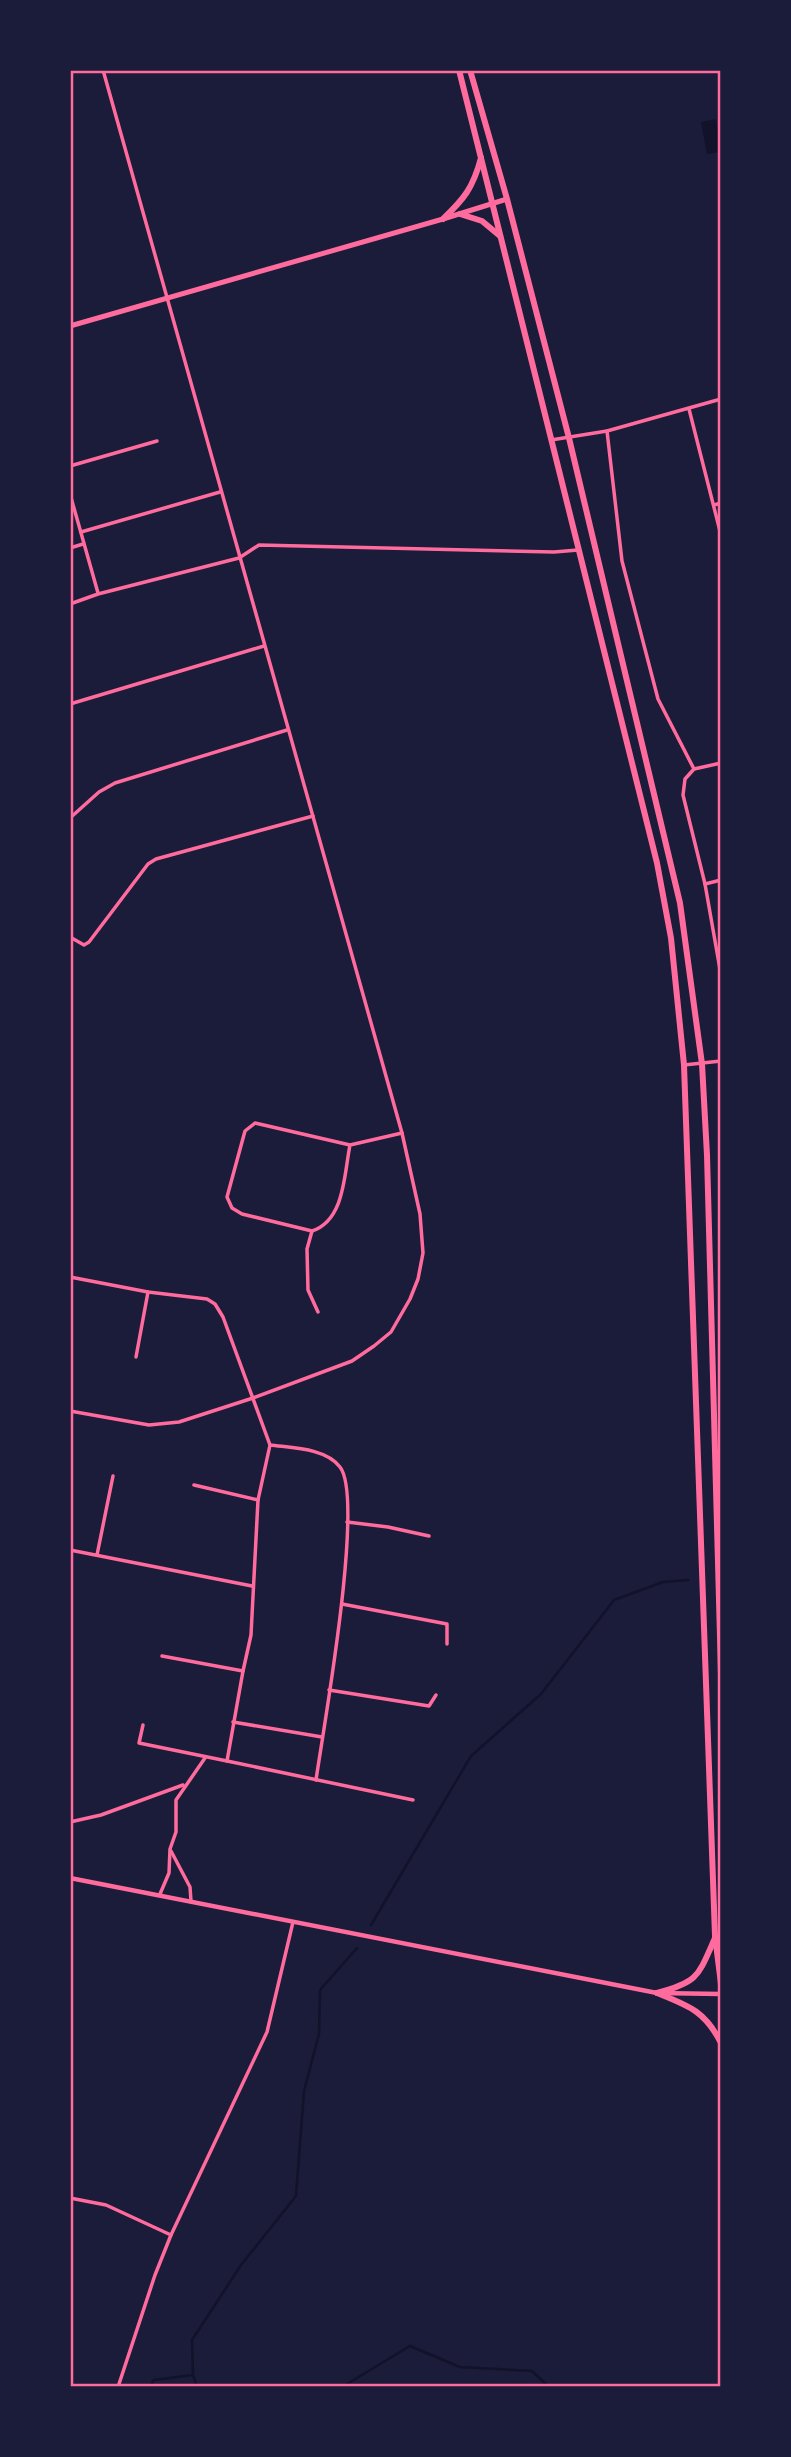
<svg xmlns="http://www.w3.org/2000/svg" width="791" height="2457" viewBox="0 0 791 2457" font-family="'Golos Text',sans-serif">
<style>
.water{fill:#12122b}
.lines{fill:none;stroke-linecap:round;stroke-linejoin:round}
.stream{stroke:#12122b;stroke-width:2.5}
.minor{stroke:#ff6b9d;stroke-width:3.5}
.tertiary{stroke:#ff6b9d;stroke-width:4.5}
.secondary{stroke:#ff6b9d;stroke-width:5}
.primary{stroke:#ff6b9d;stroke-width:6}
.neatline{fill:none;stroke:#ff6b9d;stroke-width:2.5}
</style>
<rect width="100%" height="100%" fill="#1b1b3a"/>
<!-- water -->
<polygon class="water" points="716,119 721,152 707,154 701,122"/>
<g class="lines">
<!-- stream -->
<g class="stream">
<polyline points="371,1925 471,1756 541,1694 614,1600 663,1582 688,1580"/>
<polyline points="149,2387 154,2380 193,2375"/>
<polyline points="197,2387 193,2375 192,2340 241,2265 296,2196 304,2091 319,2034 320,1990 357,1948"/>
<polyline points="342,2387 410,2346 460,2367 532,2371 549,2387"/>
</g>
<!-- minor -->
<g class="minor">
<polyline points="689,409 721,535"/>
<polyline points="607,431 622,561 658,699 694,769 685,779 683,795 705,884 721,975"/>
<polyline points="551,440 607,431 721,399"/>
<polyline points="70,466 157,441"/>
<polyline points="70,494 98,593"/>
<polyline points="714,505 721,503"/>
<polyline points="81,532 220,492"/>
<polyline points="70,548 83,544"/>
<polyline points="70,604 98,594 239,558 259,545 554,552 578,550"/>
<polyline points="70,704 264,646"/>
<polyline points="694,769 721,763"/>
<polyline points="70,818 99,792 115,783 287,730"/>
<polyline points="705,884 721,880"/>
<polyline points="70,937 84,945 89,942 148,864 156,859 313,816"/>
<polyline points="684,1065 721,1061"/>
<path d="M350 1145C344 1174 345 1220 312 1231L242 1214 232 1208 227 1197 245 1131 255 1123 350 1145 402 1133"/>
<polyline points="312,1231 307,1249 308,1290 318,1312"/>
<polyline points="70,1277 148,1292 207,1299 215,1304 223,1317 270,1445 258,1500 251,1635 243,1671 162,1656"/>
<polyline points="136,1357 148,1292"/>
<polyline points="70,1411 149,1425 179,1422 253,1398 352,1361 374,1346 391,1332 410,1299 418,1279 423,1253 420,1214 402,1133 103,70"/>
<path d="M270 1445C292 1448 326 1448 340 1467 365 1499 323 1731 316 1780"/>
<polyline points="194,1485 258,1500"/>
<polyline points="347,1522 388,1527 429,1536"/>
<polyline points="70,1550 252,1586"/>
<polyline points="97,1555 113,1476"/>
<polyline points="342,1604 447,1624 447,1644"/>
<polyline points="329,1690 429,1706 436,1695"/>
<polyline points="233,1722 322,1737"/>
<polyline points="143,1725 139,1743 227,1761 243,1671"/>
<polyline points="227,1761 413,1800"/>
<polyline points="70,1822 101,1815 183,1785"/>
<polyline points="171,1851 190,1887 191,1901"/>
<polyline points="160,1894 169,1873 170,1849 176,1832 176,1800 205,1758"/>
<polyline points="70,2198 106,2205 171,2235"/>
<polyline points="118,2387 155,2275 171,2235 267,2032 293,1922"/>
</g>
<!-- tertiary -->
<polyline class="tertiary" points="70,1878 657,1993 721,1994"/>
<!-- secondary -->
<polyline class="secondary" points="70,326 443,219 507,199"/>
<!-- primary -->
<g class="primary">
<polyline points="459,70 657,863 671,938 684,1065 715,1936 721,1984"/>
<polyline points="470,70 507,199 569,438 680,903 702,1064 707,1155 721,1674"/>
<polyline points="460,214 482,221 500,236"/>
<path d="M443 219C464 199 473 188 481 158"/>
<path d="M657 1993C699 1982 698 1976 715 1938"/>
<path d="M657 1993C689 2006 705 2011 721 2043"/>
</g>
</g>
<!-- border -->
<rect width="791" height="2457" fill="none" stroke="#1b1b3a" stroke-width="144"/>
<rect x="72" y="72" width="647" height="2313" class="neatline"/>
</svg>
